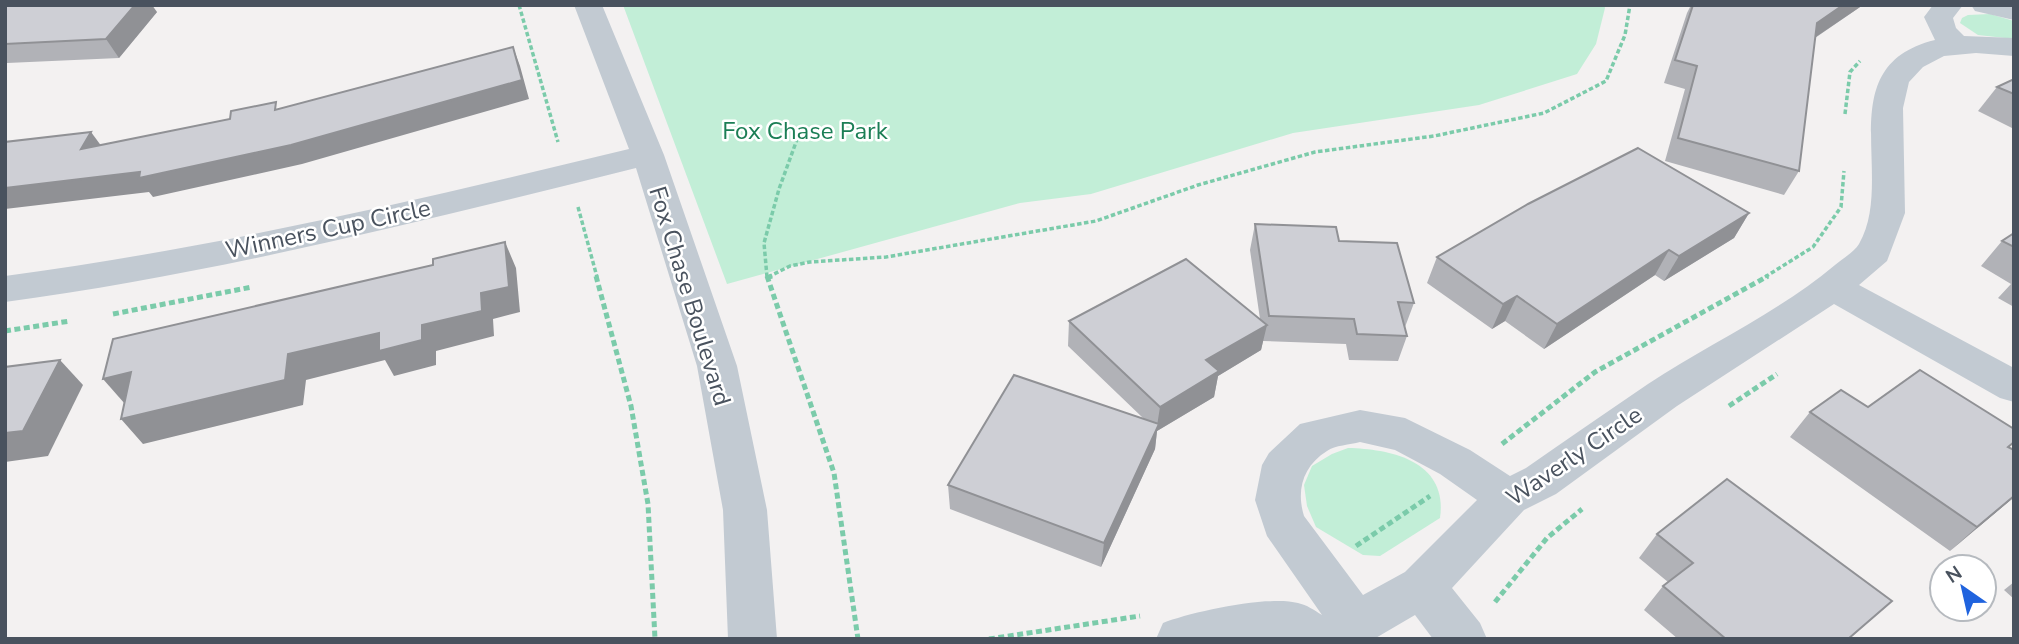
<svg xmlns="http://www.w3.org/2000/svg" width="2019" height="644" viewBox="0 0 2019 644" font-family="'Nunito Sans',sans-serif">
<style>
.green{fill:#c2eed7}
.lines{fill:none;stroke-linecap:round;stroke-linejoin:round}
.path-far1{stroke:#7bcbaa;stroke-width:3.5;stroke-dasharray:4.5 2.5;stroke-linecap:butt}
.path{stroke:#7bcbaa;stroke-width:5;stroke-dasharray:6 3.5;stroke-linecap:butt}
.minor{fill:#c2cad2;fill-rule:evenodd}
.wall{fill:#b1b2b7}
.shaded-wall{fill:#909195}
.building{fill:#cecfd5;stroke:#909195;stroke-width:2}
.labels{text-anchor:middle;stroke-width:5;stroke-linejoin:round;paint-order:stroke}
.park-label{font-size:24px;fill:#1b7e55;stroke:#fff}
.street-label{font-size:24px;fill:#49525e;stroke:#fff}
</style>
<rect width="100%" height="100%" fill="#f3f1f1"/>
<!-- green -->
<g class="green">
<polygon points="623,5 1604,5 1605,8 1596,44 1577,74 1479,105 1293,133 1091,194 1020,203 727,284"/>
<polygon points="1990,14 2014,21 2014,39 1978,35 1960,23 1962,18 1968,15"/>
<path d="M1348 448C1393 449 1448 462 1440 518L1380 556 1363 555 1316 527 1307 506 1304 485 1312 466 1332 454Z"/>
</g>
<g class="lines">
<!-- path-far1 -->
<g class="path-far1">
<polyline points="519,5 558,142"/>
<polyline points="1845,114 1850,72 1860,61"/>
<polyline points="578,207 597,277"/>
<polyline points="767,277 764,243 779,189 799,134"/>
<polyline points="768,277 790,266 810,262 886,257 1096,221 1198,185 1315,152 1434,136 1544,113 1606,81 1625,35 1630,5"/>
<polyline points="1765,277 1813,247 1841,207 1844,171"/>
</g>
<!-- path -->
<g class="path">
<polyline points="596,276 631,406 648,504 655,639"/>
<polyline points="767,276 834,473 858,639"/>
<polyline points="767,278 772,276"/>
<polyline points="113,314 252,287"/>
<polyline points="5,331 70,321"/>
<polyline points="1729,406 1777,374"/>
<polyline points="1502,444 1595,372 1768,276"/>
<polyline points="1356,546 1430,496"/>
<polyline points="1495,602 1547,538 1582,509"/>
<polyline points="989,639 1140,616"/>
</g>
<!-- minor -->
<g class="minor">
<path d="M574 5H602L664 155 737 366 767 510 777 639H728L723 510 697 366 636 168C427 220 219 273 5 302V276C216 248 422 199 629 149Z"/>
<path d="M1933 5H1963L1953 18 1956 28 1964 36 2014 38V56L1976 53 1944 56 1923 67 1909 82 1903 108 1905 213 1887 261 1859 285 2014 368V402L2000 398 1834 304 1677 406 1556 494 1524 510 1452 588 1480 623 1487 639H1433L1415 615 1374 639H1156L1163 623C1191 612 1269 595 1298 603 1307 605 1314 610 1322 615L1267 536 1255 500 1262 465 1269 453 1300 424 1360 410 1405 418 1470 450 1510 476 1526 468C1566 440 1607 412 1648 384 1709 344 1779 312 1835 265 1842 259 1854 252 1859 244 1897 178 1828 66 1935 40L1924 17ZM1360 442 1395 450 1440 474 1477 500 1405 572 1363 595 1304 516C1296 490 1303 466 1327 451 1335 445 1350 445 1360 442Z"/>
<polygon points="1971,5 2014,5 2014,20 1975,11"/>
</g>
</g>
<!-- wall -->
<g class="wall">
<polygon points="5,5 157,12 119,58 7,63 5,61"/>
<polygon points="1691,5 1863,5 1815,38 1799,171 1784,195 1665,161 1685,89 1664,83 1687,13"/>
<polygon points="2014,79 2014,129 1978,111 1997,87"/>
<polygon points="1749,213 1734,238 1664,281 1655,275 1544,349 1505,321 1492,329 1427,283 1437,257"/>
<polygon points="1255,224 1339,241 1414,303 1405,327 1407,336 1398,361 1349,360 1346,344 1263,341 1261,350 1218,376 1214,397 1157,431 1155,449 1101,567 950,509 948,485 1143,418 1068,346 1069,321 1260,319 1250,250"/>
<polygon points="2014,233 2014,307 1998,298 2011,284 1981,266 2002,241"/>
<polygon points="1868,407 2014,443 2009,447 2014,497 1950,551 1790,437 1810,412"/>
<polygon points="1657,534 1892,601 1849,639 1678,639 1644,610 1663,586 1668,582 1639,558"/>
<polygon points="2014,582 2014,599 2004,590"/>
</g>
<!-- shaded-wall -->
<g class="shaded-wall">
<polygon points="135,5 152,5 157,12 119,58 106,39"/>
<polygon points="1843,5 1863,5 1804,45 1817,23"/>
<polygon points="513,47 520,66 529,99 302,164 153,197 149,192 5,209 5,188"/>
<polygon points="91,132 105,151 81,149"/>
<polygon points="1749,213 1734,238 1664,281 1679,256"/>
<polygon points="505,242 516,268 520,312 493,319 494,336 436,351 436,365 394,376 385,360 306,380 303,405 143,444 121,419 288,354 379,333 422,325 481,293"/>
<polygon points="1669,250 1655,275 1544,349 1557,324"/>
<polygon points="1517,296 1505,321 1492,329 1503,304"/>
<polygon points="1267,325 1261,350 1218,376 1214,397 1157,431 1155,449 1101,567 1104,543 1157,426 1160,407 1206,360"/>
<polygon points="60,360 83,385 48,456 5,462 5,433"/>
<polygon points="131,372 125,404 103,379"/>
<polygon points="2014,496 2014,497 1950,551 1977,527"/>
</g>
<!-- building -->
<g class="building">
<polygon points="5,5 135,5 106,39 5,44"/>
<polygon points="1693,5 1843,5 1817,23 1799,171 1678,138 1697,66 1675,60"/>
<polygon points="513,47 522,80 291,145 139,178 140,172 5,188 5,142 91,132 81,149 230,119 231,111 276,102 275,110"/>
<polygon points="2014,79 2014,94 1997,87"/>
<polygon points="1638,148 1749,213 1679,256 1669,250 1557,324 1517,296 1503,304 1437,257 1528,204"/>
<polygon points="1255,224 1336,227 1339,241 1397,243 1414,303 1398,302 1407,336 1357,334 1354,319 1269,316"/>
<polygon points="2014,233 2014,247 2002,241"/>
<polygon points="505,242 509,287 481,293 482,311 422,325 422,340 379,351 379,333 288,354 285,380 121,419 131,372 103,379 113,339 433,265 433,259"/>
<polygon points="1186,259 1267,325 1206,360 1219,371 1160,407 1069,321"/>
<polygon points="60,360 23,431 5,433 5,367"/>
<polygon points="1920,370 2014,429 2014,442 2008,447 2014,450 2014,496 1977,527 1810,412 1841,390 1868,407"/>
<polygon points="1014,375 1159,424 1104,543 948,485"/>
<polygon points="1727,479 1892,601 1848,639 1726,639 1663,586 1693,563 1657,534"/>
</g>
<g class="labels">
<!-- park labels -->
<g class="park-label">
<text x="805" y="139">Fox Chase Park</text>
</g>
<!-- street labels -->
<g class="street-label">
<text transform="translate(328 229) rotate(-12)" y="8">Winners Cup Circle</text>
<text transform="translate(690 296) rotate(73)" y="8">Fox Chase Boulevard</text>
<text transform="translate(1574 456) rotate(-34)" y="8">Waverly Circle</text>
</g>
</g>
<!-- border -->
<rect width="2019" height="644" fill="none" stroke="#49525e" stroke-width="14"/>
<!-- north arrow -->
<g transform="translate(1963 588) rotate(326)"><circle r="33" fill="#ffffff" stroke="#b6babf" stroke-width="2"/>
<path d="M0-5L12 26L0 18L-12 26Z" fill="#2063de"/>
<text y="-10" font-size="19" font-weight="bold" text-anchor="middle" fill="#49525e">N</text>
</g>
</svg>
